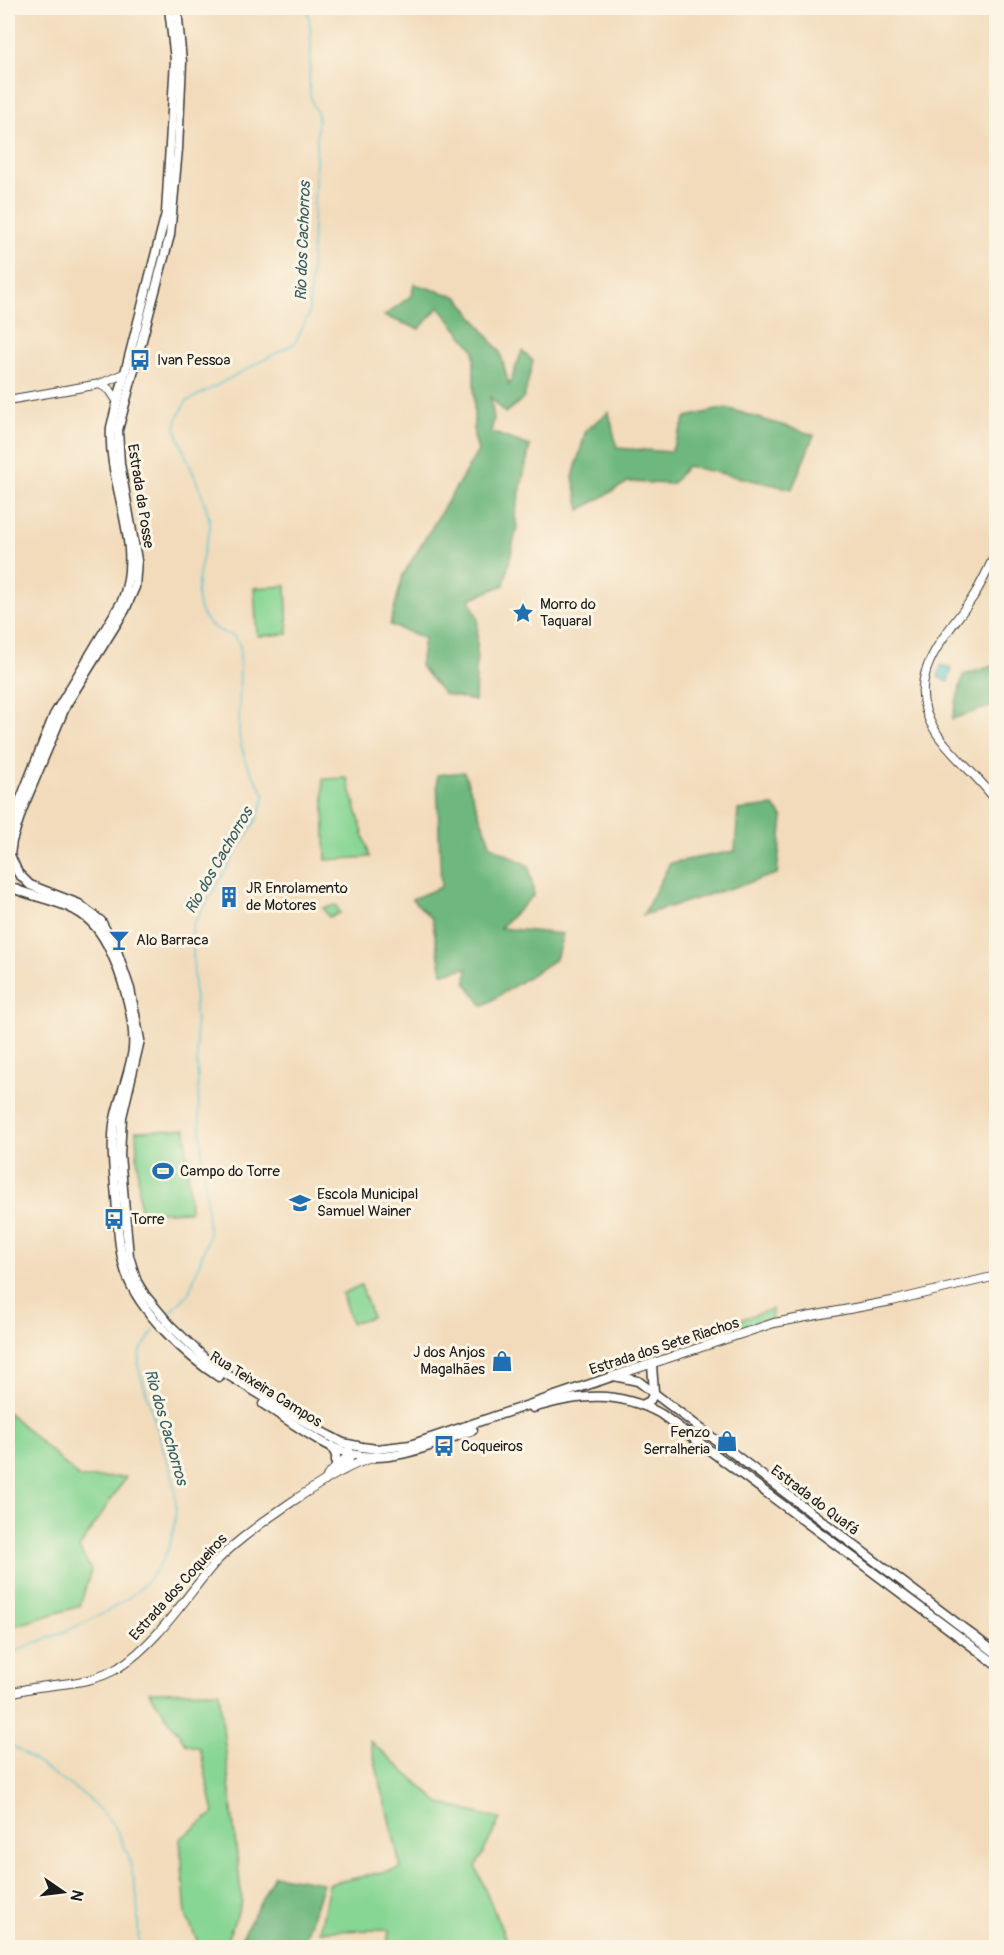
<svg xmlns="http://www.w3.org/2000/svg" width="1004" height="1955" viewBox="0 0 1004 1955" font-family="Pangolin,sans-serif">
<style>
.green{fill:#88d694;stroke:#527958;stroke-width:1.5}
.forest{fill:#6eb77e;stroke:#456a4d;stroke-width:1.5}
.water{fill:#55c2ce;stroke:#386f75;stroke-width:1.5}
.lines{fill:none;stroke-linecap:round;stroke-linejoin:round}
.stream{stroke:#55c2ce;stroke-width:1.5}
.secondary-casing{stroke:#3c3934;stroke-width:10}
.primary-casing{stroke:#3c3934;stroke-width:11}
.secondary{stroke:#fff;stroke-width:8}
.primary{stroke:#fff;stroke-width:8}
.labels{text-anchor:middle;stroke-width:6;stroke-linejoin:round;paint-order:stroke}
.poi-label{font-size:15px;fill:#1c1c1c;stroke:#fcf5e5;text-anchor:start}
.street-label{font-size:15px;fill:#1c1c1c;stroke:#fcf5e5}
.water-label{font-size:16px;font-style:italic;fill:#335e63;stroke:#fcf5e5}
</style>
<rect width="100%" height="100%" fill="#fcf5e5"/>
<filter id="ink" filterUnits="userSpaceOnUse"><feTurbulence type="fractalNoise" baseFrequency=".0167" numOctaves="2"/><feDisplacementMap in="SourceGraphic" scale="12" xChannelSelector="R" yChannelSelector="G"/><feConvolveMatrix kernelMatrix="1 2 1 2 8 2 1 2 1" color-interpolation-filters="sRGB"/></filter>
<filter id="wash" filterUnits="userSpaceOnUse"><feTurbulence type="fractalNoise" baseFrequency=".008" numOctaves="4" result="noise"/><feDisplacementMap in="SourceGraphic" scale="24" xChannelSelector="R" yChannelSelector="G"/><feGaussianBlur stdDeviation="1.35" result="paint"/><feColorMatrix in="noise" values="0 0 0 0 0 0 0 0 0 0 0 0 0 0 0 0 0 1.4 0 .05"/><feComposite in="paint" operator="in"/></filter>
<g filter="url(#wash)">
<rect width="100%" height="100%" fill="#f2dbbb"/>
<!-- green -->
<g class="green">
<polygon points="286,586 288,634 257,636 254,588"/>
<polygon points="347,778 370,857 326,860 323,779"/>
<polygon points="336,905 340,913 329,917 323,908"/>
<polygon points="186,1129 190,1211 140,1213 136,1131"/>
<polygon points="361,1285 372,1317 351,1323 342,1294"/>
<polygon points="772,1309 771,1322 720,1338 718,1327"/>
<polygon points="8,1412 80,1478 126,1477 79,1548 91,1570 80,1606 8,1628"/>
<polygon points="219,1691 242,1902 224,1947 200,1947 186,1915 180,1839 214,1813 200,1748 186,1744 149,1692"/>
<polygon points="370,1741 441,1804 500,1819 476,1867 509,1947 387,1947 389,1930 320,1931 329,1884 401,1868"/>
</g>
<!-- forest -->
<g class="forest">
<polygon points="414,284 458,297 500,352 509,385 522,351 533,361 524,398 505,413 490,397 494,418 491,432 530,446 515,515 517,527 504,585 470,599 478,619 475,701 444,694 420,666 424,638 390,625 403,575 478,451 474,436 474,350 439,307 419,329 384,316 412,295"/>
<polygon points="726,408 814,435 792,489 687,466 672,484 628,482 580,510 573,477 586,430 609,412 617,448 671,452 686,417"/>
<polygon points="996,665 996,705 952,719 963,675"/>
<polygon points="464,772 491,846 529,866 534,895 500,928 563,934 556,959 483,1006 466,983 467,968 442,973 432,919 412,899 441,887 437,775"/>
<polygon points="774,806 783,818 777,874 643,915 670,863 735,851 738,810"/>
<polygon points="274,1875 323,1883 305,1940 355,1944 355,1947 237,1947"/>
</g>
<!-- water -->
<polygon class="water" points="941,665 952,668 948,682 938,677"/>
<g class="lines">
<!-- stream -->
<g class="stream">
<path d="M169 1314 189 1293 209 1236 199 1112 192 926 258 817 265 795 246 763 239 736 240 646 234 636C184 623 197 584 205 546 207 539 211 531 210 524 205 491 185 461 176 429L177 419 186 402 295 343 309 314 318 114C303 92 312 65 311 40 311 29 309 18 307 8"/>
<path d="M8 1654C91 1620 191 1595 174 1482L138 1366 141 1350 154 1330"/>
<polyline points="8,1743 87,1797 114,1825 128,1854 137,1896 139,1948"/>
</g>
</g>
</g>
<g filter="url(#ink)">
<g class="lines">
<defs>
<g id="secondary">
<polyline points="100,384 110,390 116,399"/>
<polyline points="8,400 100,384 123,374"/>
<path d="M996 552C989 568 982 583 973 597 945 638 900 678 936 732 952 757 979 776 996 801"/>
<polyline points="614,1376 774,1323 892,1301 996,1276"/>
<polyline points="325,1481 328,1475 350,1454"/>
<path d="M8 1694C44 1681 83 1689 118 1668 158 1642 184 1599 214 1564 238 1536 338 1466 373 1458"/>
</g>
<g id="primary">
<polyline points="177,8 182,62 178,149 170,235 118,430 120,464 137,560 135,587 125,610 66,705 22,810 12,841 10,855 18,873 30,885 79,904 101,921 117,951 130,989 140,1040 122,1117 120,1155 129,1256 137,1282 145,1295 170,1325 213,1366 320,1431 343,1443 362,1447 377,1449 410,1445 614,1376 638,1381 996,1653"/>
<path d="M8 831 54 715 122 601C145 545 107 485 111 427L166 213 175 60 169 8"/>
<path d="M8 886C34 899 69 900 91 922 115 945 136 1015 133 1049 130 1074 118 1099 114 1124 111 1148 114 1173 116 1197 118 1222 118 1249 126 1273 138 1310 187 1357 219 1377"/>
<path d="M263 1404C291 1421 320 1446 352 1454 392 1465 437 1443 473 1430"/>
<polyline points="642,1405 650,1401 654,1392 652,1365"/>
<path d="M533 1408C579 1394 618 1390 661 1414L996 1664"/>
<polyline points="331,1446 336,1455 336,1467"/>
<polyline points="343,1470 350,1457 349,1450"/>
</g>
</defs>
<!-- secondary casing -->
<use href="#secondary" class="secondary-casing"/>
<!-- primary casing -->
<use href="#primary" class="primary-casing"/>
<!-- secondary -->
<use href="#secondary" class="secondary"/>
<!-- primary -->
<use href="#primary" class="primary"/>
</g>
</g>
<!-- icons -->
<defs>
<symbol id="bus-bare" viewBox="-9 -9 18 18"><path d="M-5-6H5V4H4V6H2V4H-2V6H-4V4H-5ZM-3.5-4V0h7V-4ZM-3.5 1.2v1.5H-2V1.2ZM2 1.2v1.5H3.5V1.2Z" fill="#1f6fb2" stroke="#fcf5e5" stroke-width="2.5" paint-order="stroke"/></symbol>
<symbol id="sight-bare" viewBox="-9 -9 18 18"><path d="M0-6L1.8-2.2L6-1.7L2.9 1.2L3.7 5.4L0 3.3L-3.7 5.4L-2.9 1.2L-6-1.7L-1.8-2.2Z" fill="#1f6fb2" stroke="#fcf5e5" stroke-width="2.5" paint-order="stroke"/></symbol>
<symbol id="building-bare" viewBox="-9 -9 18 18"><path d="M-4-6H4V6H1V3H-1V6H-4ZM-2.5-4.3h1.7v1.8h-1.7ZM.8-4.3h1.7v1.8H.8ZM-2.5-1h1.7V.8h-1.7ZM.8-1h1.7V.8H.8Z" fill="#1f6fb2" stroke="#fcf5e5" stroke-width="2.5" paint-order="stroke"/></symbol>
<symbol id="bar-bare" viewBox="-9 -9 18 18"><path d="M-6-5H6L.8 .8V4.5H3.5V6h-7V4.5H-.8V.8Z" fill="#1f6fb2" stroke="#fcf5e5" stroke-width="2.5" paint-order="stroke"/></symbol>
<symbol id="stadium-bare" viewBox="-9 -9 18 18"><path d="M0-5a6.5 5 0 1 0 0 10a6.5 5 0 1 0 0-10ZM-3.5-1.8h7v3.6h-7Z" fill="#1f6fb2" stroke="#fcf5e5" stroke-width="2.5" paint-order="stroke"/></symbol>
<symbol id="school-bare" viewBox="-9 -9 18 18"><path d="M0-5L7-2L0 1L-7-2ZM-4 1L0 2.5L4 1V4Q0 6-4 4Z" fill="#1f6fb2" stroke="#fcf5e5" stroke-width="2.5" paint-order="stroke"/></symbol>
<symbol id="shop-bare" viewBox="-9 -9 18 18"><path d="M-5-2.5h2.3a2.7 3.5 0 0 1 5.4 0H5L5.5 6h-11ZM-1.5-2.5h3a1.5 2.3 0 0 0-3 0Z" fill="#1f6fb2" stroke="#fcf5e5" stroke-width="2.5" paint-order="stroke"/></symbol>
</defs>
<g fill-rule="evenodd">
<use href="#bus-bare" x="125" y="345" width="30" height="30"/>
<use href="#sight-bare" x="508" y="598" width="30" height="30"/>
<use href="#building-bare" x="214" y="882" width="30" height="30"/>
<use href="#bar-bare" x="104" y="925" width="30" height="30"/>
<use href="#stadium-bare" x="148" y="1156" width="30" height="30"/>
<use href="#school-bare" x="285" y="1188" width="30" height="30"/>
<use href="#bus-bare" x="99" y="1204" width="30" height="30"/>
<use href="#shop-bare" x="487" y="1346" width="30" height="30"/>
<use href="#shop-bare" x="712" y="1426" width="30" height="30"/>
<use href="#bus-bare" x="429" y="1431" width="30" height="30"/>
</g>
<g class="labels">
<!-- poi labels -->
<g class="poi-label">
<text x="157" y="365">Ivan Pessoa</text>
<text x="540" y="609">Morro do<tspan x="540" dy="17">Taquaral</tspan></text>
<text x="246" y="893">JR Enrolamento<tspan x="246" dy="17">de Motores</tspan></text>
<text x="136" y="945">Alo Barraca</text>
<text x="180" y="1176">Campo do Torre</text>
<text x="317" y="1199">Escola Municipal<tspan x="317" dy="17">Samuel Wainer</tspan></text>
<text x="131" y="1224">Torre</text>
<text x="485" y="1357" text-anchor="end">J dos Anjos<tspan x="485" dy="17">Magalhães</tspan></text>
<text x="710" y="1437" text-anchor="end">Fenzo<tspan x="710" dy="17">Serralheria</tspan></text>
<text x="461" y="1451">Coqueiros</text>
</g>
<!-- street labels -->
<g class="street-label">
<text transform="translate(141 496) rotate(81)" y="5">Estrada da Posse</text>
<text transform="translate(664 1346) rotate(-18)" y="5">Estrada dos Sete Riachos</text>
<text transform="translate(266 1389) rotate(32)" y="5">Rua Teixeira Campos</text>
<text transform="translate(815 1500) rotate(37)" y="5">Estrada do Quafá</text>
<text transform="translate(178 1587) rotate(-48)" y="5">Estrada dos Coqueiros</text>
</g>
<!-- water labels -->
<g class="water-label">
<text transform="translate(302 241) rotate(-88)" y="6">Rio dos Cachorros</text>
<text transform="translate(218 860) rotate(-60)" y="6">Rio dos Cachorros</text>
<text transform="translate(167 1427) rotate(74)" y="6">Rio dos Cachorros</text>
</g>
</g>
<!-- margin -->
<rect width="1004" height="1955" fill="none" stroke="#fcf5e5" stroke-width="30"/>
<!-- north arrow -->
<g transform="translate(63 1892) rotate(104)" stroke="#fcf5e5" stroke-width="4.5" paint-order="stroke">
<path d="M0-4.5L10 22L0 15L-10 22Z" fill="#1c1c1c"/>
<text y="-9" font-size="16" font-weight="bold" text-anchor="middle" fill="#1c1c1c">N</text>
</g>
</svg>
